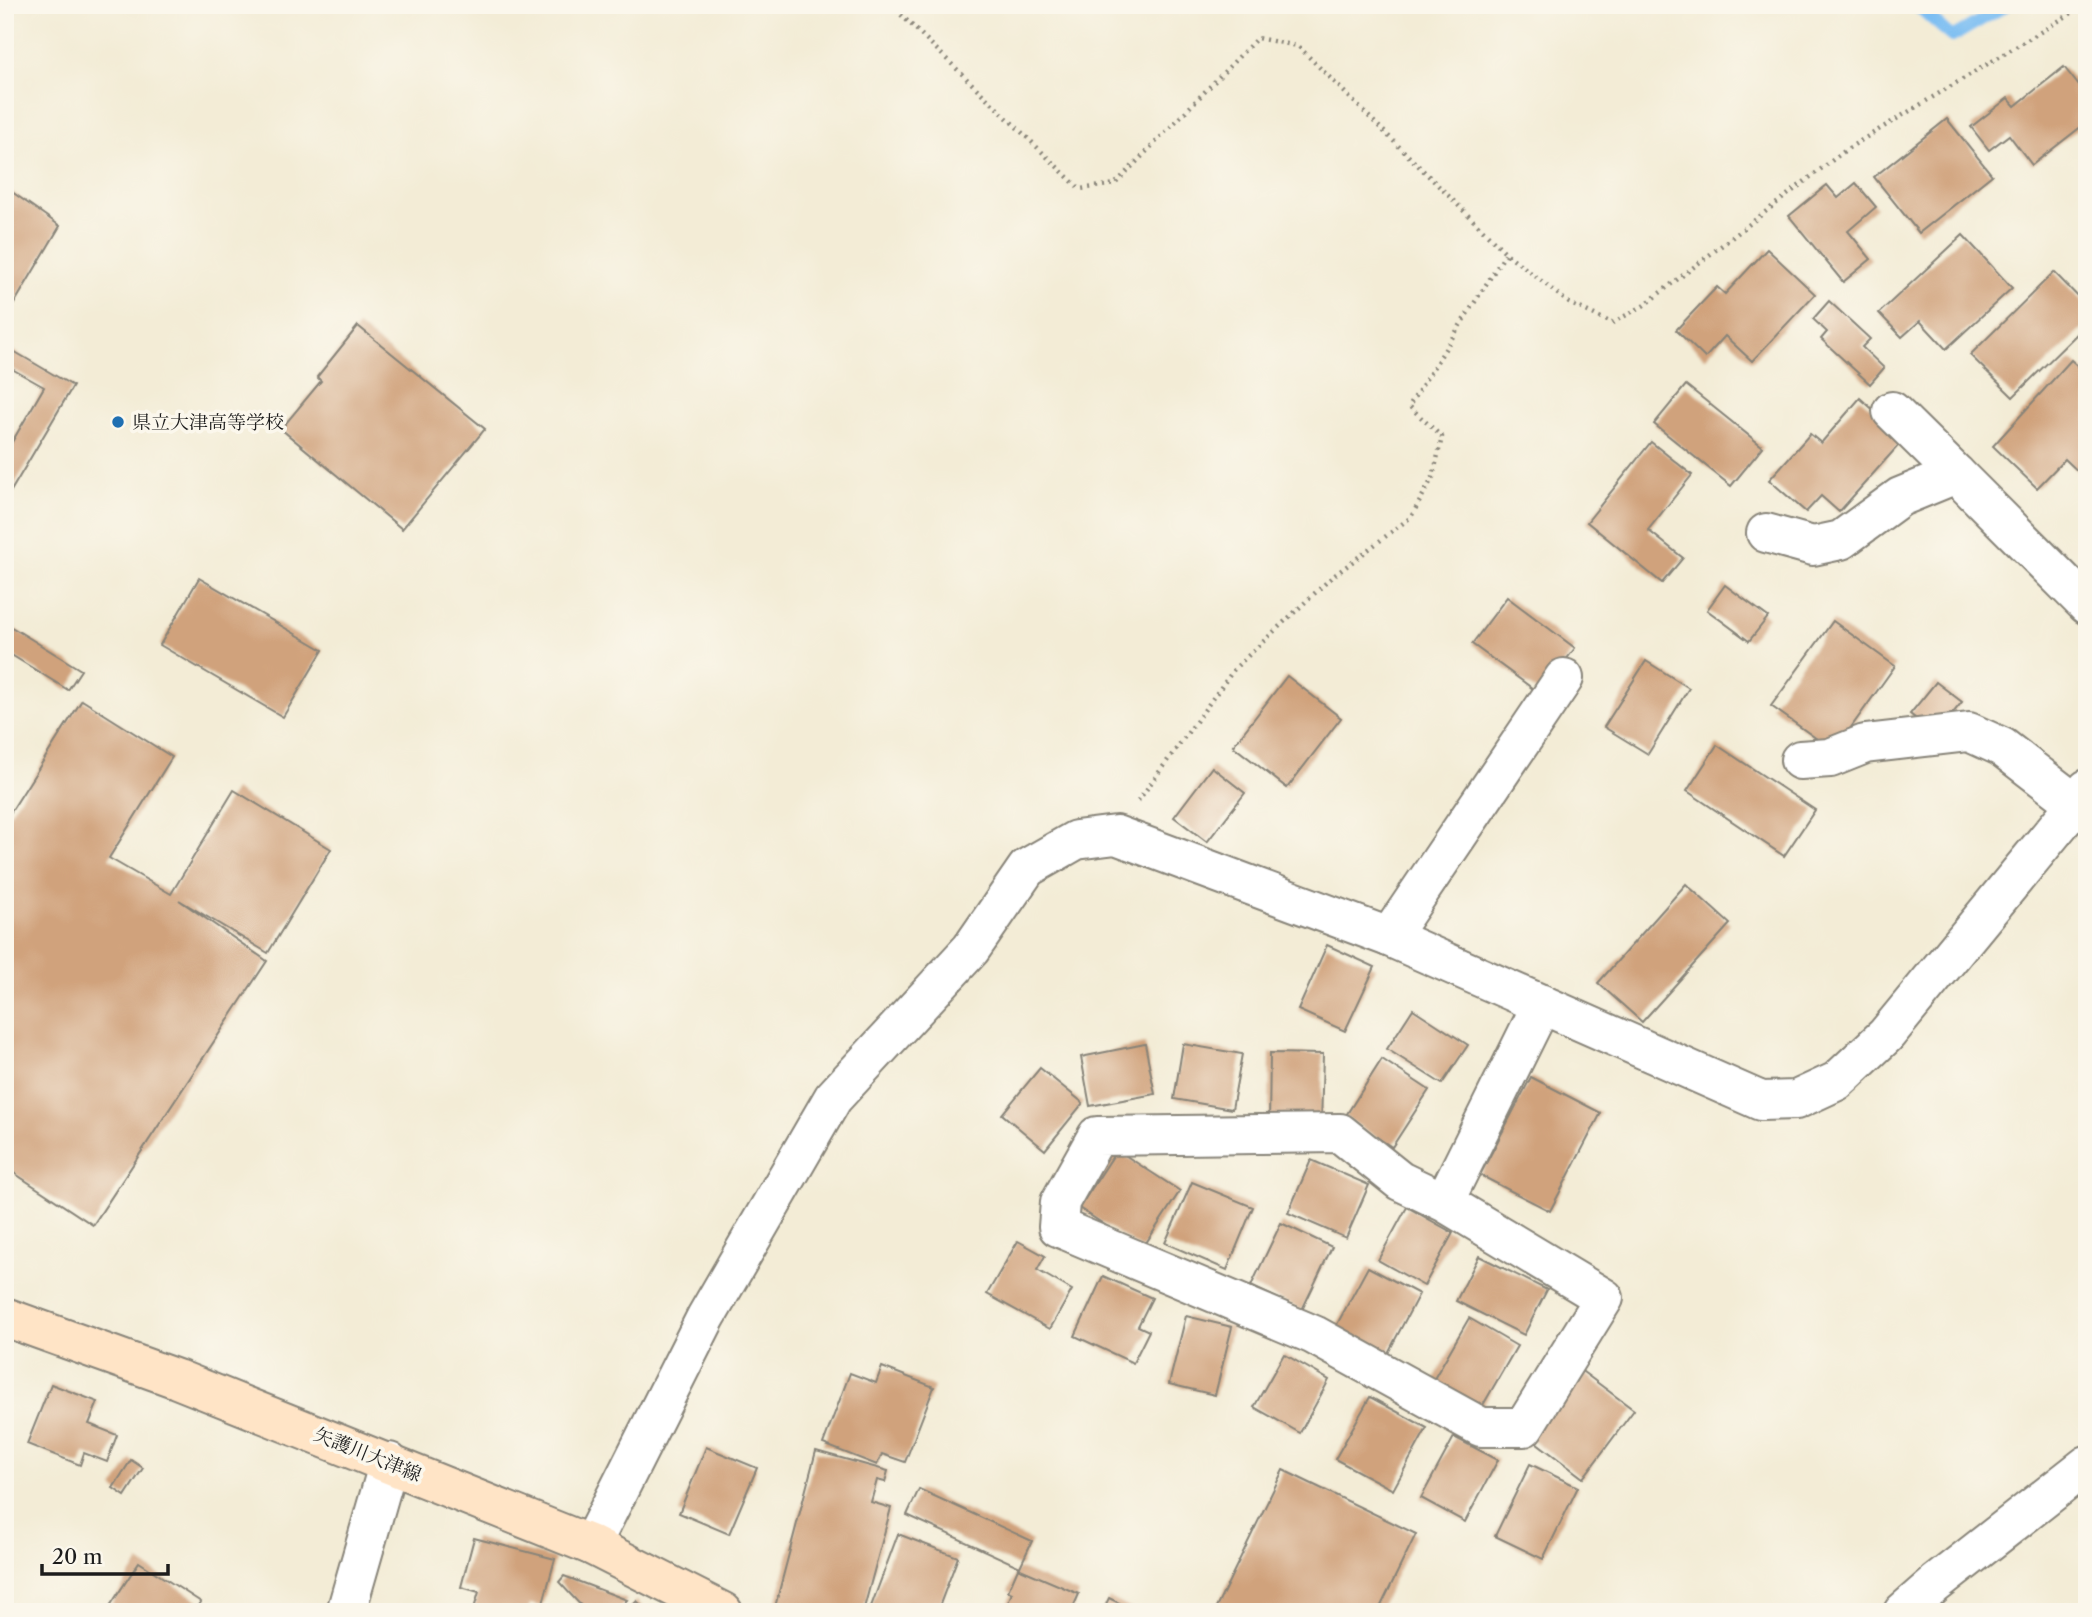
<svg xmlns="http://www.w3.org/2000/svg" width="2092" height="1617" viewBox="0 0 2092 1617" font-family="'Libre Caslon Text','Noto Serif JP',serif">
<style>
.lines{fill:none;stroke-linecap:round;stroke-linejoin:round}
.stream{stroke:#7cbef2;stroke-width:12}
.building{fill:#d0a27c}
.minor-casing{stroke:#888479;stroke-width:42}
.secondary-casing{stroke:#888479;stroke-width:42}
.path{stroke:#888479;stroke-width:4.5;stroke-dasharray:2 5;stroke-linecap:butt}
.minor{stroke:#fff;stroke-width:38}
.secondary{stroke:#ffe4c6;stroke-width:38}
.poi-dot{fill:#1f6fb2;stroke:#fbf7ec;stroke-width:2.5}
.labels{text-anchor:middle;stroke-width:7;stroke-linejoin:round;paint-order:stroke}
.poi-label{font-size:19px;fill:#1c1c1c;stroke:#fbf7ec;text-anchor:start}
.street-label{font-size:19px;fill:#1c1c1c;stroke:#fbf7ec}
</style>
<rect width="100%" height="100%" fill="#fbf7ec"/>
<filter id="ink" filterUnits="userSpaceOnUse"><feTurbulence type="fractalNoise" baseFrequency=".0143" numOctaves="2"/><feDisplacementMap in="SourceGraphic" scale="14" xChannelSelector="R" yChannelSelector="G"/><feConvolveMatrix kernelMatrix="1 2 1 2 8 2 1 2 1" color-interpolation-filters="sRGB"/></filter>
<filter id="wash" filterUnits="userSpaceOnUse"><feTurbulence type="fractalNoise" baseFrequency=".00686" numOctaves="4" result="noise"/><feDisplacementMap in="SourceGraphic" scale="28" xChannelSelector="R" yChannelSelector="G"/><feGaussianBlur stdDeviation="1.57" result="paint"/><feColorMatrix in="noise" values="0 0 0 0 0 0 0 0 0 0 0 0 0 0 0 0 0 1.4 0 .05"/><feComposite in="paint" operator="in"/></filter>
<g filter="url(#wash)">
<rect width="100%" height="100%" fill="#f3ecd6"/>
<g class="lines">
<!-- stream -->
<polyline class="stream" points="1916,5 1952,37 2007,5"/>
</g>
<g id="blocks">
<!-- building -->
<g class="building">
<polygon points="2064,67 2087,96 2087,122 2032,165 2009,135 1989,150 1971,127 2008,98 2015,106"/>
<polygon points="1947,119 1992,175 1919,233 1874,177"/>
<polygon points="1856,183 1876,207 1848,231 1871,259 1843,282 1789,216 1827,185 1838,198"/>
<polygon points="5,187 60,226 5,319"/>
<polygon points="1963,235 2012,288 1946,349 1920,321 1902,337 1879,313"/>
<polygon points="1767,249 1815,294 1752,361 1725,336 1705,358 1676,330 1717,287 1725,294"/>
<polygon points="2054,272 2087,306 2087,324 2013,397 1970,355"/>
<polygon points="1829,301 1870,339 1862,347 1884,368 1870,384 1821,339 1827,332 1813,319"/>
<polygon points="358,326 485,429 402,529 281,429 321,381 317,377"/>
<polygon points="5,346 73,386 5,501 5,454 44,387 5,365"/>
<polygon points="2071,360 2087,374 2087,480 2065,459 2037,488 1993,446"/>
<polygon points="1686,385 1763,447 1731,486 1654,424"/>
<polygon points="1860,398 1905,438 1839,512 1821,496 1806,512 1769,480 1810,434 1821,443"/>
<polygon points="1651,442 1692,475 1648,530 1683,558 1662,583 1587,522"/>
<polygon points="199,578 323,650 283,717 160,645"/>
<polygon points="1725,585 1768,617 1749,641 1707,610"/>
<polygon points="1507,597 1575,648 1540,694 1472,644"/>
<polygon points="1833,621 1895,666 1834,751 1771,706"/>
<polygon points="5,623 81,670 68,690 5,651"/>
<polygon points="1646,661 1689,688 1648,754 1604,727"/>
<polygon points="1287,676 1341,718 1287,788 1233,746"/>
<polygon points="1936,682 1962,702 1936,734 1910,714"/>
<polygon points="82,700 172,757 109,858 171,894 234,790 331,849 268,953 179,900 267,961 93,1225 5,1167 5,821"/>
<polygon points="1717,745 1815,810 1784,856 1687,791"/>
<polygon points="1212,767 1245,793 1207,842 1174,817"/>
<polygon points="1686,884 1730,924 1642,1022 1598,983"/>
<polygon points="1327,945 1375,967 1345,1031 1298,1010"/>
<polygon points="1413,1009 1468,1045 1442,1084 1387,1049"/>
<polygon points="1145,1044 1155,1094 1090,1106 1081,1057"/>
<polygon points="1183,1044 1242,1054 1232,1109 1174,1099"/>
<polygon points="1270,1053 1323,1054 1321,1126 1269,1125"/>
<polygon points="1382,1059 1429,1090 1392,1147 1345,1117"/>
<polygon points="1040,1068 1083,1103 1045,1150 1002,1114"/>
<polygon points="1531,1077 1601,1113 1550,1211 1480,1175"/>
<polygon points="1117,1150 1180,1191 1142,1249 1079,1208"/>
<polygon points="1311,1160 1369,1185 1346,1238 1288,1213"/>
<polygon points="1192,1182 1253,1207 1227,1270 1165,1243"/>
<polygon points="1407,1207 1453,1233 1424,1286 1378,1260"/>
<polygon points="1281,1223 1332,1247 1302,1310 1251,1286"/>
<polygon points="1018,1241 1045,1256 1037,1270 1072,1290 1050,1329 987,1294"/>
<polygon points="1479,1256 1547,1290 1524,1335 1456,1301"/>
<polygon points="1368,1267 1419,1294 1387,1355 1335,1328"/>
<polygon points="1103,1276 1152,1298 1138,1326 1149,1331 1133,1363 1075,1336"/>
<polygon points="1186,1316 1232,1327 1215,1395 1169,1384"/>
<polygon points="1469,1318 1517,1346 1479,1412 1431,1384"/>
<polygon points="1284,1354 1329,1380 1300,1433 1254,1407"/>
<polygon points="882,1367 934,1387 905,1462 882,1454 877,1465 823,1444 850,1373 876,1383"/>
<polygon points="1579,1369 1634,1410 1583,1478 1528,1436"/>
<polygon points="51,1384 98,1402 89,1424 117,1435 107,1462 84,1453 80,1465 27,1444"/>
<polygon points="1370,1397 1427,1428 1393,1490 1335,1459"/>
<polygon points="1454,1437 1498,1460 1465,1522 1421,1498"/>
<polygon points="706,1447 757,1468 729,1534 679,1513"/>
<polygon points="816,1451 888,1471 885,1482 877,1480 871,1502 891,1508 863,1612 794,1612 775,1607"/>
<polygon points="131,1460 143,1468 125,1496 113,1488"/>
<polygon points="1530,1464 1578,1487 1543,1559 1495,1536"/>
<polygon points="1283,1470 1416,1534 1378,1612 1223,1612 1216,1608"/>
<polygon points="919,1489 1032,1541 1020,1567 907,1515"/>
<polygon points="898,1534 958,1557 937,1612 869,1612"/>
<polygon points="474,1538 555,1559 542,1607 530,1604 527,1612 473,1612 479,1592 461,1587"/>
<polygon points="139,1562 201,1602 195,1612 106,1612"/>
<polygon points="1018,1568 1079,1594 1071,1612 1059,1609 1058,1612 1004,1612 1012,1593 1008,1591"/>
<polygon points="564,1576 627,1600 617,1612 587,1612 559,1582"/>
<polygon points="1109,1598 1137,1612 1102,1612"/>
<polygon points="637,1601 647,1612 626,1612"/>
</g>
</g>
</g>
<g filter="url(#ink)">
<use href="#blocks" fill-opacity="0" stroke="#888479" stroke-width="2"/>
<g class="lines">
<defs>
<g id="minor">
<polyline points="1892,411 1956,474"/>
<polyline points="1766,533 1813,546 1841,540 1900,497 1956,474 2087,605"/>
<polyline points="1800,760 1830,758 1865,744 1969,732 2002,747 2076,804 2087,789"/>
<polyline points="1389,937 1564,678"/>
<polyline points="1444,1202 1400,1181 1340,1133 1097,1136 1060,1202 1058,1227 1314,1335 1481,1427 1524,1427 1604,1298 1444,1202 1542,1004"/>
<polyline points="591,1545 706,1317 833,1098 971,949 1027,868 1076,840 1116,835 1389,937 1761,1101 1796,1100 1837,1081 1886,1035 2076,804 2087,813"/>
<polyline points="346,1612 389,1462"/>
<polyline points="1903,1612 1935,1584 2087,1465"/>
</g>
<polyline id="secondary" points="5,1317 177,1379 591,1545 723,1612"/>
</defs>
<!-- minor casing -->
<use href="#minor" class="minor-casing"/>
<!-- secondary casing -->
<use href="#secondary" class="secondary-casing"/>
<!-- path -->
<g class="path">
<polyline points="891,5 1080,189 1115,184 1257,38 1298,46 1506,253 1569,303 1612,323 1643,306 1847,149 2085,5"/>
<polyline points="1138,801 1235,668 1331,578 1411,517 1433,477 1442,437 1409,406 1506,253"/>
</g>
<!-- minor -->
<use href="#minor" class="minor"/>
<!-- secondary -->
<use href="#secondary" class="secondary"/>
</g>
</g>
<!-- markers -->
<circle class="poi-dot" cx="118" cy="422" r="7"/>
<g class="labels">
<!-- poi labels -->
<g class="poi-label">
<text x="132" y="429">県立大津高等学校</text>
</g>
<!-- street labels -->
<g class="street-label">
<text transform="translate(368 1454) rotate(22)" y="7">矢護川大津線</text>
</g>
</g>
<!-- margin -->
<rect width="2092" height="1617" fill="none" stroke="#fbf7ec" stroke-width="28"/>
<!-- scale -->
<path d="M42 1564v10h126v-10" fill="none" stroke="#1c1c1c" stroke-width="3.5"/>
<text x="52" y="1564" font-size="21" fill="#1c1c1c" stroke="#fbf7ec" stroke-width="5" paint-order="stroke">20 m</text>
</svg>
